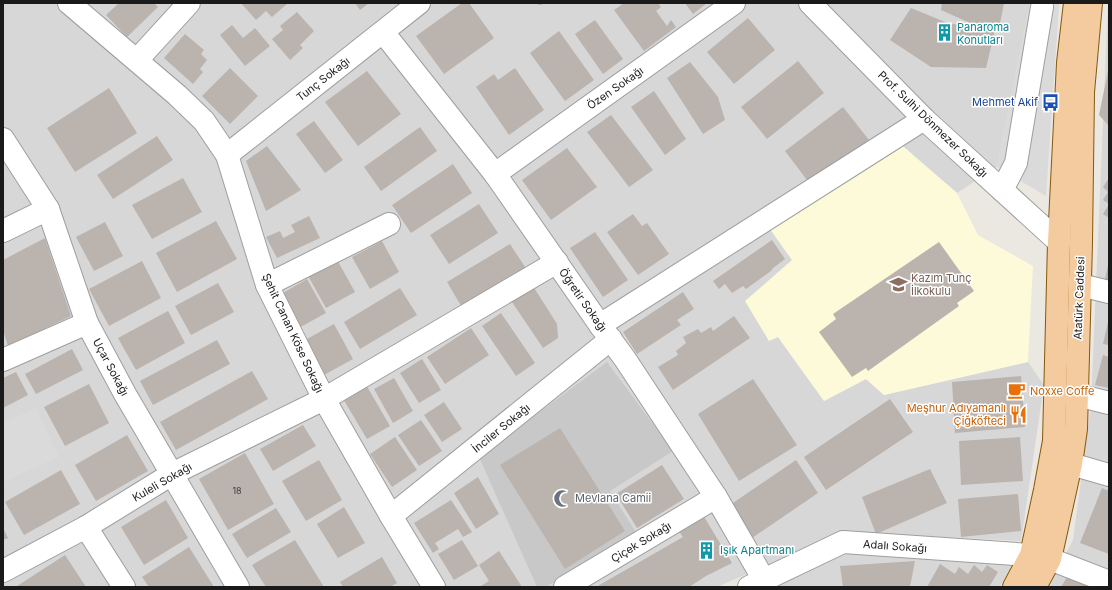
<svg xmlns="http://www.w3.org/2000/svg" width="1112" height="590" viewBox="0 0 1112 590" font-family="Inter,sans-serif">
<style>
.residential{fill:#d8d7d7}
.education{fill:#fcfad9}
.religious{fill:#c8c8c8}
.parking{fill:#dadada}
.building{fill:#bbb3ae}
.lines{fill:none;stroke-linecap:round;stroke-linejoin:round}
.minor-casing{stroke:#9e9e9e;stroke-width:24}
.major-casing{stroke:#85580c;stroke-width:24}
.minor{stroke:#fff;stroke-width:22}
.major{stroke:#f3cb9e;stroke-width:22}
.labels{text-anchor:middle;stroke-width:3;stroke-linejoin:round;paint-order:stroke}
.number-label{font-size:9px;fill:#42403f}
.culture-label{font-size:11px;fill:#0d838f;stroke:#fff;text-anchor:start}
.street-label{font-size:11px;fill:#1a1a1a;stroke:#fff}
.transit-label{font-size:11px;fill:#164399;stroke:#fff;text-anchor:end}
.education-label{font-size:11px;fill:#785e54;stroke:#fff;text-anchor:start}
.food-label{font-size:11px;fill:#c56008;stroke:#fff;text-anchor:start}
.worship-label{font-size:11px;fill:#5b616d;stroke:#fff;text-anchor:start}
</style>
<rect width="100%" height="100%" fill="#ebe7e1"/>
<!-- residential -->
<g class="residential">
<polygon points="3,3 1059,3 1059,5 1030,3 997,167 957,193 898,142 768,225 792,260 769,340 778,337 824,401 866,379 884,395 1028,362 1044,385 1021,541 843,532 717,587 3,587"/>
<polygon points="1108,3 1109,3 1109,587 1049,587 1073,540 1091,405"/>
<polygon points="847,549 1014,561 1000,587 775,587"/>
</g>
<!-- education -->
<polygon class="education" points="898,142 957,193 978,235 1033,266 1028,362 884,395 866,379 824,401 778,337 769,341 745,301 792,260 767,225"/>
<!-- religious -->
<polygon class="religious" points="607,362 673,451 610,491 639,537 545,587 537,587 479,457"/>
<!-- parking -->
<g class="parking">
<polygon points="1030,3 1059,5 1046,196 997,167"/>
<polygon points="36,408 59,457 3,482 3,423"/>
</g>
<!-- building -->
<g class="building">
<polygon points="119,3 154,3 158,7 127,37 106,15"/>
<polygon points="241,3 288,3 272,17 266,11 256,20"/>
<polygon points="355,3 369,3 360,10"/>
<polygon points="462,3 469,3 494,38 444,74 416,36"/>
<polygon points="532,3 545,3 541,5"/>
<polygon points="624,3 658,3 661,7 656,11 667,26 671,20 676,27 644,51 614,10"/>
<polygon points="685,3 707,3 693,14"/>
<polygon points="942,3 1004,3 1000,24 970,23 941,10"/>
<polygon points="911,8 950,24 996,26 986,68 931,67 890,40"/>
<polygon points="297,12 314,31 300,45 303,48 290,60 272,39 283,30 280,26"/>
<polygon points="748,18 775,50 734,84 707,52"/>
<polygon points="595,20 623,59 603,74 575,34"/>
<polygon points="232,25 243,38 255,28 270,46 245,66 220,35"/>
<polygon points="559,31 594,80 565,101 530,53"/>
<polygon points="185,34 204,50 201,54 207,60 200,69 203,72 193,84 164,58"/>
<polygon points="798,61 824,93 767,139 741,107"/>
<polygon points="690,62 718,97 725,120 703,134 667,78"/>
<polygon points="230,68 258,96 230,124 202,96"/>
<polygon points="515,68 544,110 509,135 476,87 494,74 498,80"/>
<polygon points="367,71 401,114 358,146 325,102"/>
<polygon points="1108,71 1109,71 1109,126 1099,115"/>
<polygon points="109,88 137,133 75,172 47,128"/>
<polygon points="654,91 686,139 665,155 631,107"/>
<polygon points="843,107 869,140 810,184 785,151"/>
<polygon points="611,115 653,170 629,187 587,132"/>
<polygon points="314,121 343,160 325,173 296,134"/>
<polygon points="420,127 437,151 381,191 364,167"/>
<polygon points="157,136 173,160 113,199 97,175"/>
<polygon points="267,146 301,190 266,211 246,161"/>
<polygon points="567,148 597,187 551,220 522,180"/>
<polygon points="453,164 472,193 411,233 392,205"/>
<polygon points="183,178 202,212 152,239 132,205"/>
<polygon points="1109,178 1109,218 1103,214 1109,204 1103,200 1108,192 1103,187"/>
<polygon points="479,204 498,233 449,264 430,235"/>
<polygon points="633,214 642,226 647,223 669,254 638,275 607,232"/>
<polygon points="309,216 320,238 277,258 266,237 280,231 283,238 295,232 291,225"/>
<polygon points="216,221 237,259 177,292 156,253"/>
<polygon points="105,222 123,256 94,271 76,237"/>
<polygon points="595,232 628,280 603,297 570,248"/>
<polygon points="45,238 71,316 8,346 3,330 3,260"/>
<polygon points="772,240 785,259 773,268 771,271 746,289 743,286 732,293 725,284 719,289 713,281"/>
<polygon points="382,241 399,272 370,289 352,257"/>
<polygon points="939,242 974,291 957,303 959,306 868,371 866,368 852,377 819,332 836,319 833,314"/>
<polygon points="510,244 527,270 463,309 447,282"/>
<polygon points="336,258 355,292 326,308 307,274"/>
<polygon points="142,261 161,298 109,326 89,289"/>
<polygon points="1108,265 1109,265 1109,280 1105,279"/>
<polygon points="307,279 326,313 295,330 276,297"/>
<polygon points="218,283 234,312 191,335 175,306"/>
<polygon points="531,283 557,324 558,338 543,348 510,299"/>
<polygon points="400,288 417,315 360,349 344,322"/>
<polygon points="683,292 694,309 677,320 681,325 637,354 623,332"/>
<polygon points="168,311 185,343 136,370 118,338"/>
<polygon points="501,313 535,363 516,376 482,326"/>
<polygon points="734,316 750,338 673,390 658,367 678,355 676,351 686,343 683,337 698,329 701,333 711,327 713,331"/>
<polygon points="1108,322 1109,322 1109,345 1103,344"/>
<polygon points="334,324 353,359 324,375 305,340"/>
<polygon points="471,328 489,355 445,384 427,357"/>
<polygon points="217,340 230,364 153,405 140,381"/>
<polygon points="72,349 83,370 36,394 25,374"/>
<polygon points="1103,355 1109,357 1109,388 1095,385"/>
<polygon points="422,359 441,390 419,403 400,373"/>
<polygon points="252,371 268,399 176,450 160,422"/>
<polygon points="16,372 28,395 3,408 3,378"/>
<polygon points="1021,376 1025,427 955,433 952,382"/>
<polygon points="394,378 413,411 393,423 374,389"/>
<polygon points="753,379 797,445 739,481 698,414"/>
<polygon points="365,383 390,426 367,439 342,397"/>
<polygon points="89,384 109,423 65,446 44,407"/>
<polygon points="890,399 913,432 826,490 804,457"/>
<polygon points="444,402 462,429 442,442 424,415"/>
<polygon points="421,420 442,451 419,466 398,435"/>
<polygon points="303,425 316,446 273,471 260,449"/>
<polygon points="560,428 625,531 565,569 500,465"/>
<polygon points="127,435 148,471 96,501 75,465"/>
<polygon points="395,437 417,470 392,487 370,454"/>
<polygon points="1020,437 1023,481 961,485 959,441"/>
<polygon points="245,453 274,504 228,530 199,479"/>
<polygon points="319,460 342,500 306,521 282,481"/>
<polygon points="796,460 818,493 752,538 730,505"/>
<polygon points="662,465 684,499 637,528 616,494"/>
<polygon points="930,469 947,503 876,534 862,497"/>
<polygon points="61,470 80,504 24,535 5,502"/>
<polygon points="478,477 499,514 476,529 454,493"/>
<polygon points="1102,488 1109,491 1109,554 1080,543"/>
<polygon points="1018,494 1021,531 961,537 958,499"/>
<polygon points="166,500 188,538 144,565 121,527"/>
<polygon points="451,500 472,532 463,537 458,529 435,543 439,549 433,553 414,523"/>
<polygon points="344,507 365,543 338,558 317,524"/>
<polygon points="276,508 291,532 247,558 232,534"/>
<polygon points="703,515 732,563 706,576 689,587 596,587 683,537 678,530"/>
<polygon points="3,528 8,538 3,540"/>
<polygon points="295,540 324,587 266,587 252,565"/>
<polygon points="462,540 478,566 454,580 438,554"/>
<polygon points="189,547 214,587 149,587 142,577"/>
<polygon points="499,551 522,587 479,587 489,581 479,565"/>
<polygon points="65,555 86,587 18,587 17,586"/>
<polygon points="382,557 397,583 390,587 343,587 340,582"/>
<polygon points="915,561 910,587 843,587 840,566"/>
<polygon points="940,564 955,574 959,567 968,574 974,565 982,572 987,565 998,572 989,587 927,587"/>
<polygon points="1069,574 1092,587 1061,587"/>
</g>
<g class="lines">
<defs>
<g id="minor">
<polyline points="69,3 177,95 204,121 227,155 267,285 324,399 391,516 434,587"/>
<polyline points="810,3 924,119 1059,242"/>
<polyline points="383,32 495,174 600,325 625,359 716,497 764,580"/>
<polyline points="137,60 189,3"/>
<polyline points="3,139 48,209 87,323 125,394 238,587"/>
<polyline points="227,155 419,3"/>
<polyline points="495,174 734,3"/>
<polyline points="1002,190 1016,163 1042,7"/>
<polyline points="3,231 48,209"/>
<polyline points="267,285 389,224"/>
<polyline points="1080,285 1109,292"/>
<polyline points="600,325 924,119"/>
<polyline points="3,360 87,323"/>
<polyline points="1077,395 1109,403"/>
<polyline points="1071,464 1109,475"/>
<polyline points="391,516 611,339"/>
<polyline points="86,527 124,587"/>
<polyline points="3,571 86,527 172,474 324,399 557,262"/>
<polyline points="565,587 716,497"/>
<polyline points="749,587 843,542 1031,555 1050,559 1109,582"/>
</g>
<g id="major">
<polyline points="1014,587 1031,555 1045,490 1054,441 1059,242 1068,63 1075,3"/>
<polyline points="1035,587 1050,559 1071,464 1076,429 1081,243 1083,92 1091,3"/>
</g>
</defs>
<!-- minor casing -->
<use href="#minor" class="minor-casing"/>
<!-- major casing -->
<use href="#major" class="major-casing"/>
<!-- minor -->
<use href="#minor" class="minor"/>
<!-- major -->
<use href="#major" class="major"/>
</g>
<!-- icons -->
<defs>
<symbol id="building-bare" viewBox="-9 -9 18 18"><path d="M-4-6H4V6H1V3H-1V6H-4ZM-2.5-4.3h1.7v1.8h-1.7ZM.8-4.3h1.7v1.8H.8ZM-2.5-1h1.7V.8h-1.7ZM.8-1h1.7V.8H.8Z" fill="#0f9aa8" stroke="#fff" stroke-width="2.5" paint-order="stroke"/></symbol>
<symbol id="bus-bare" viewBox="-9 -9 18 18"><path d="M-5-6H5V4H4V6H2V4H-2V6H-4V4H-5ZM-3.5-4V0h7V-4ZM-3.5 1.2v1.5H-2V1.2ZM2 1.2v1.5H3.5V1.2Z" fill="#1a4fb4" stroke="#fff" stroke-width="2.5" paint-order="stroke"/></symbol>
<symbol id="school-bare" viewBox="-9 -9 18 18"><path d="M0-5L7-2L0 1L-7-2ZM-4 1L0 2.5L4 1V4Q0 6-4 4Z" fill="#8d6e63" stroke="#fff" stroke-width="2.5" paint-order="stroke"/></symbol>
<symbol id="cafe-bare" viewBox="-9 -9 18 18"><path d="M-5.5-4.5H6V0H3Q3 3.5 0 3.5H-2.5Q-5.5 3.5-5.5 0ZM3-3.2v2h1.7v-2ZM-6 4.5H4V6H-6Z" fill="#e8710a" stroke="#fff" stroke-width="2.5" paint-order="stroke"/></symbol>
<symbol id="restaurant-bare" viewBox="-9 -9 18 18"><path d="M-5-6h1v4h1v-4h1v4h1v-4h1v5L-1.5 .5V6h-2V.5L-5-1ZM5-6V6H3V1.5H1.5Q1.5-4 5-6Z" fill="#e8710a" stroke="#fff" stroke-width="2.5" paint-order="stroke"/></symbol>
<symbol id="mosque-bare" viewBox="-9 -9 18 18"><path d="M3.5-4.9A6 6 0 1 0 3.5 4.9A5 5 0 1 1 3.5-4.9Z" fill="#6b7280" stroke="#fff" stroke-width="2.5" paint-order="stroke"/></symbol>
</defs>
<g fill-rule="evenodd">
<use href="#building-bare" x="932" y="20" width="25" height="25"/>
<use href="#bus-bare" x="1038" y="90" width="25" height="25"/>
<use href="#school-bare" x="886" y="272" width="25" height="25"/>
<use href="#cafe-bare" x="1004" y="378" width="25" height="25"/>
<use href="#restaurant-bare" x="1006" y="402" width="25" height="25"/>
<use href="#mosque-bare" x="550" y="486" width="25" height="25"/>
<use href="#building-bare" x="694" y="538" width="25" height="25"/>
</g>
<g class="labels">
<!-- number labels -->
<g class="number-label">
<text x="237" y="494">18</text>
</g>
<!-- culture labels -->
<g class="culture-label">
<text x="957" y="31">Panaroma<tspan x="957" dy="13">Konutları</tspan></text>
<text x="720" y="554">Işık Apartmanı</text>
</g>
<!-- street labels -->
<g class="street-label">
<text transform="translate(323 79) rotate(-38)" y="4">Tunç Sokağı</text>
<text transform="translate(615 88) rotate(-35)" y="4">Özen Sokağı</text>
<text transform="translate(933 124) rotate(44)" y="4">Prof. Sulhi Dönmezer Sokağı</text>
<text transform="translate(1079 298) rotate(-88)" y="4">Atatürk Caddesi</text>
<text transform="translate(583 300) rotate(55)" y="4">Öğretir Sokağı</text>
<text transform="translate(293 333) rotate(65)" y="4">Şehit Canan Köse Sokağı</text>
<text transform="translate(111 367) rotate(62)" y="4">Uçar Sokağı</text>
<text transform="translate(501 428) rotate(-39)" y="4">İnciler Sokağı</text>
<text transform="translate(162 482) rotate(-30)" y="4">Kuleli Sokağı</text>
<text transform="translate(641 542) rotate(-31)" y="4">Çiçek Sokağı</text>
<text transform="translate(895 546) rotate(4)" y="4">Adalı Sokağı</text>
</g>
<!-- transit labels -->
<g class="transit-label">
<text x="1038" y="106">Mehmet Akif</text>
</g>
<!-- education labels -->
<g class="education-label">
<text x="911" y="282">Kazım Tunç<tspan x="911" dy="13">İlkokulu</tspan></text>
</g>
<!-- food labels -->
<g class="food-label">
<text x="1030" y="395">Noxxe Coffe</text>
<text x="1006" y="412" text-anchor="end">Meşhur Adıyamanlı<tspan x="1006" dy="13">Çiğköfteci</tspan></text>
</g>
<!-- worship labels -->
<g class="worship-label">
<text x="575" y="502">Mevlana Camii</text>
</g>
</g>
<!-- border -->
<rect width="1112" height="590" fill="none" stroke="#1a1a1a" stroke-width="8"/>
</svg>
